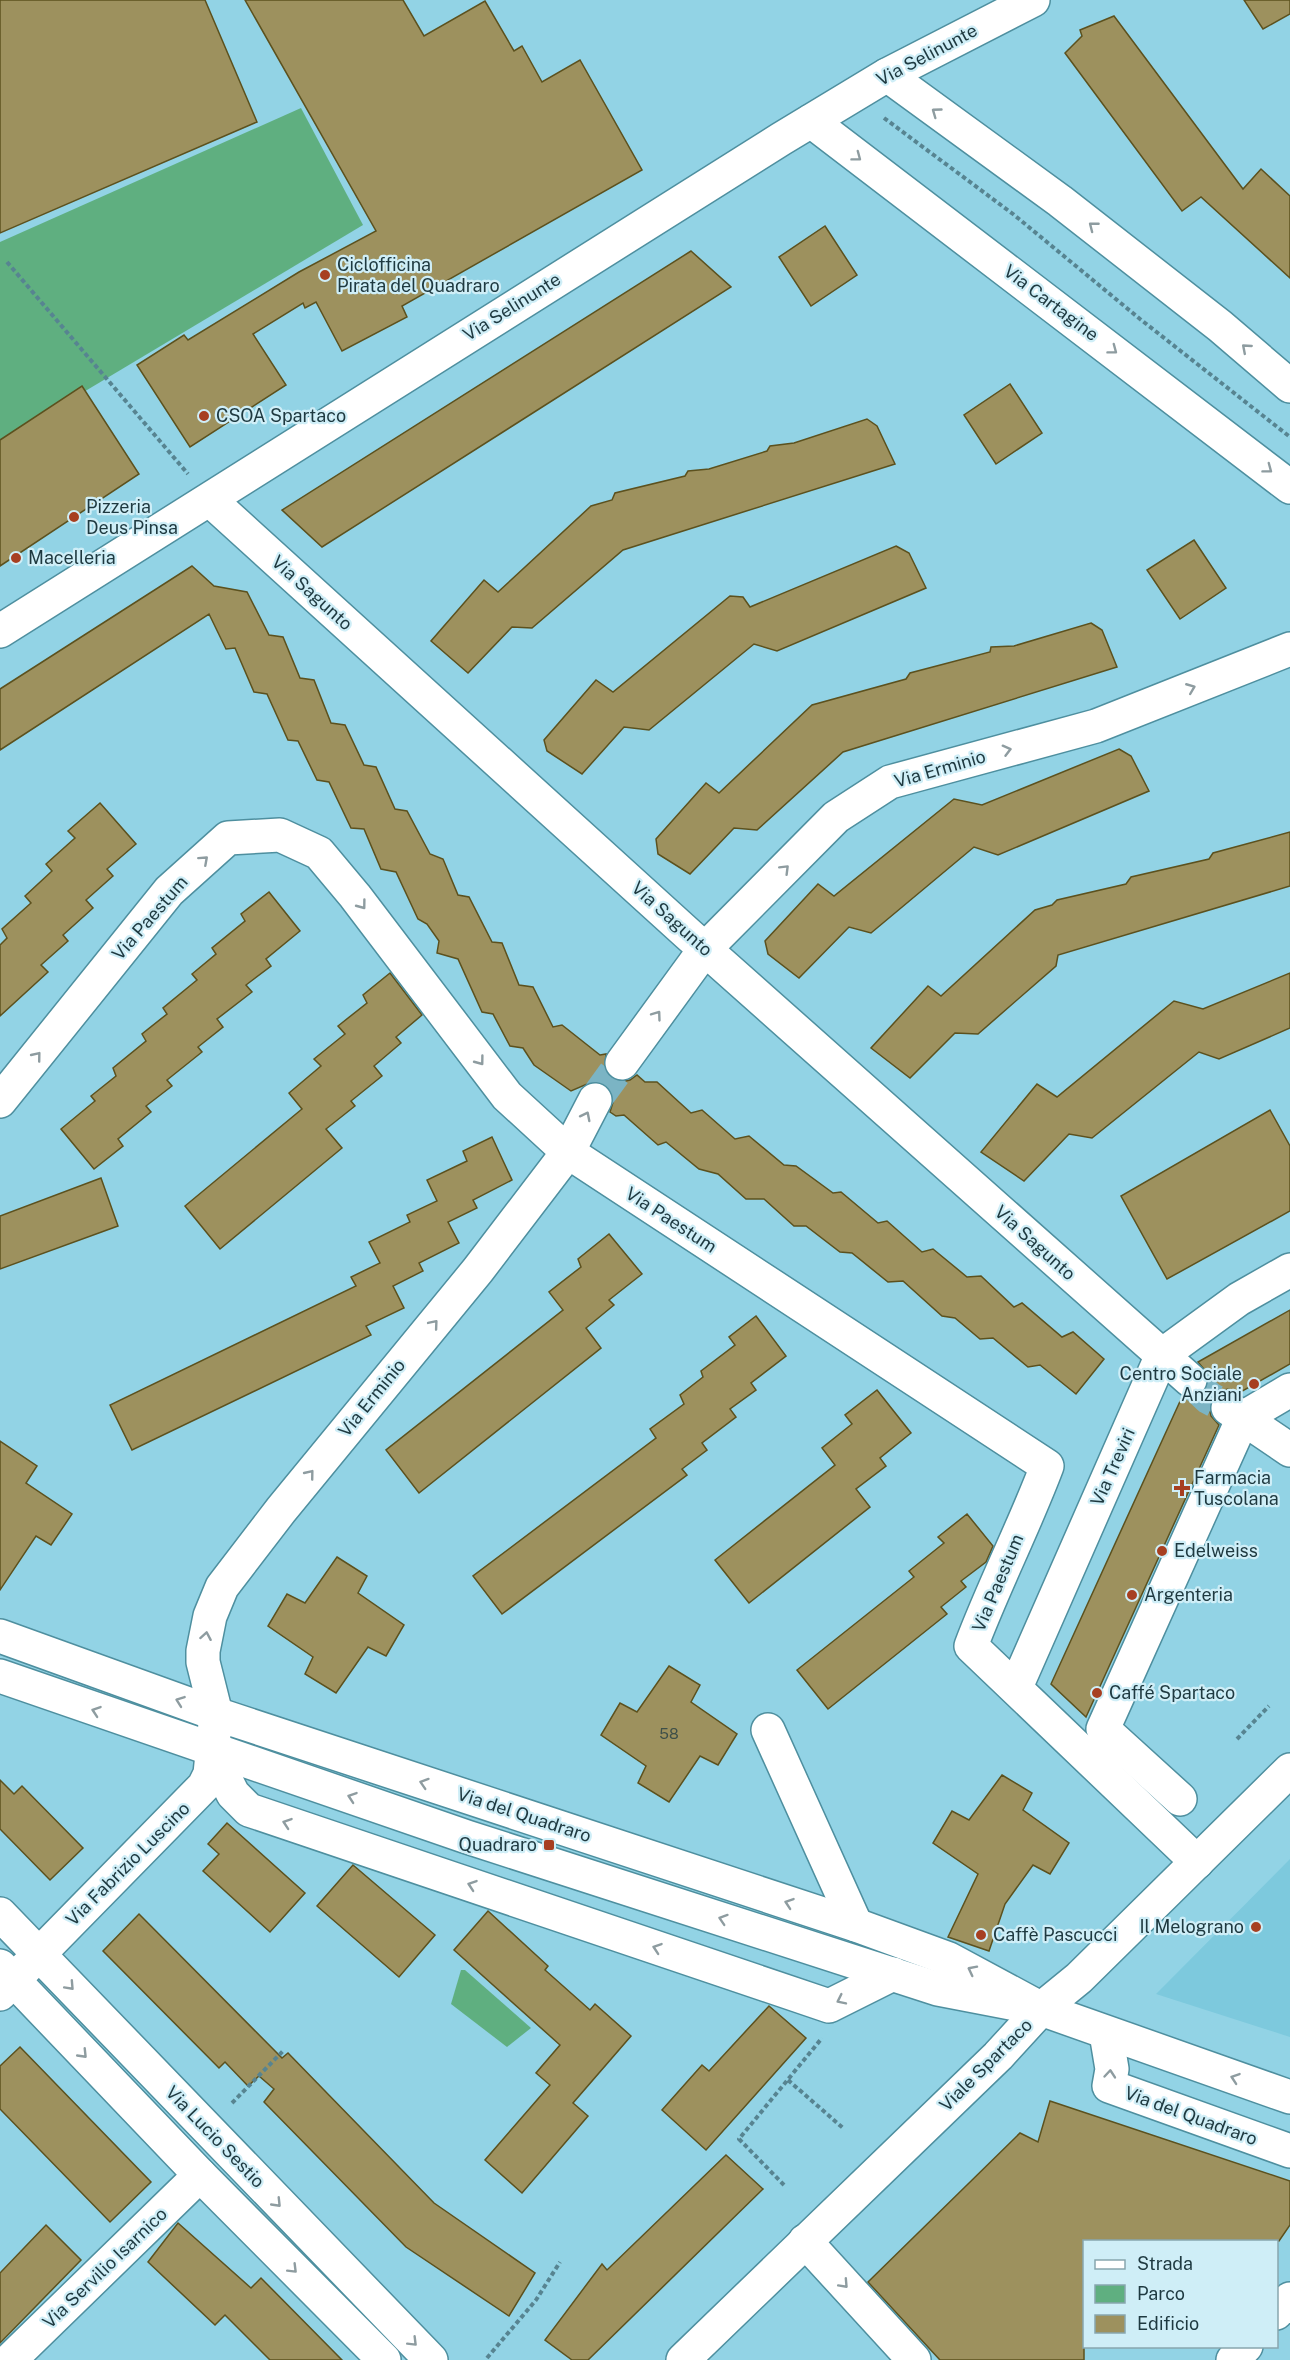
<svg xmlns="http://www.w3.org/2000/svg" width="1290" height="2360" viewBox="0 0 1290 2360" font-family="'Public Sans',sans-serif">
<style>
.built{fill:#7dc9dd}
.green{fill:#5faf80}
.building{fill:#9d915e;stroke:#5c511e;stroke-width:1.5}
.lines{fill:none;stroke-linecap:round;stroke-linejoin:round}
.minor-tunnel{stroke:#7bb4c4;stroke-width:33;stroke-dasharray:33 16;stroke-linecap:butt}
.minor-casing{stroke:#4e8f9f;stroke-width:36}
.major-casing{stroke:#4e8f9f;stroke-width:36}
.path{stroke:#578491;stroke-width:4;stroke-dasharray:4.5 3;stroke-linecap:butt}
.minor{stroke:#fff;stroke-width:33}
.major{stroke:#fff;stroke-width:33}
.oneway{stroke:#8e9ca0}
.poi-dot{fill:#a73f21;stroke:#cfeef7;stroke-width:2}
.labels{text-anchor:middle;stroke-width:4.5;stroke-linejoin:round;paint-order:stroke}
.number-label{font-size:15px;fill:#3e4f48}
.street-label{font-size:18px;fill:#1e3940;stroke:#cfeef7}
.poi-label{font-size:18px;fill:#1e3940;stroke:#cfeef7;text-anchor:start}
</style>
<rect width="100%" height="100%" fill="#92d3e5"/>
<!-- built -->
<polygon class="built" points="1290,1859 1290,2037 1156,1994"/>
<!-- green -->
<g class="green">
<polygon points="301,108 363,225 0,442 0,242"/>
<polygon points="461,1970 465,1970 531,2028 507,2047 451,2004"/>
</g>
<!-- building -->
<g class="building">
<polygon points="0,0 205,0 257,122 0,233"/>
<polygon points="245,0 403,0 424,36 485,1 514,51 522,46 542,82 580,60 642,170 402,306 407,317 342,351 316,302 305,308 303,303 253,334 286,385 190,447 137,365 184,335 188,340 299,272 376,231"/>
<polygon points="1244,0 1290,0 1290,14 1263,29"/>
<polygon points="1114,16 1243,189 1261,169 1290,196 1290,278 1201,197 1182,211 1065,53 1082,36 1080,30"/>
<polygon points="825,226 857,275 811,306 779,257"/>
<polygon points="691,251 731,287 322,547 282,510"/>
<polygon points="1010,384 1042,433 996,464 964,415"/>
<polygon points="82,386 139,474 0,566 0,440"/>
<polygon points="867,419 877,426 895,464 623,550 532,628 512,627 468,673 431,641 484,580 498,592 591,506 612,500 615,493 685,476 688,471 709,469 767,451 770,446 794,443"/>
<polygon points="1194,540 1226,588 1180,619 1147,570"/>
<polygon points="896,546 909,553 926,588 777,651 754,644 649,730 624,727 582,774 547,751 544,740 596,680 613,692 730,596 743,597 750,607"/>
<polygon points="192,566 214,586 247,592 269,635 283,637 300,678 314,680 331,723 345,725 364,765 376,767 395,809 407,811 430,854 443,859 458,895 469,897 492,942 502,943 519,985 533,987 553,1027 562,1025 600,1055 606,1054 605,1070 611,1078 621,1082 630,1080 637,1075 645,1082 657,1082 691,1113 702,1110 735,1139 749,1136 784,1165 796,1166 833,1193 841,1192 878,1223 887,1221 922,1252 933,1249 967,1277 981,1276 1014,1307 1022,1303 1062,1337 1073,1332 1104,1359 1076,1394 1040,1365 1028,1367 993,1338 980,1339 955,1318 942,1316 903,1281 888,1282 852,1253 840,1252 806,1226 794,1226 764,1199 746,1199 718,1174 699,1169 666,1142 658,1145 624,1115 616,1116 610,1112 614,1099 611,1090 604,1084 594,1081 571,1091 534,1065 523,1048 510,1046 493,1014 482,1012 458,959 437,953 439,941 427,924 418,919 396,872 381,869 364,829 351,828 329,782 317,780 298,741 288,740 267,694 254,692 235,648 226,649 209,614 0,750 0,689"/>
<polygon points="1091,623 1102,630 1117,667 843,752 757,830 734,828 690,874 658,854 656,839 706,783 719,793 812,705 906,679 910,673 990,652 991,647 1014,646"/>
<polygon points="1119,749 1131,756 1149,791 998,855 974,847 871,933 849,927 799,978 768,954 765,941 818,884 834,896 954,799 982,805"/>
<polygon points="100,803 136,844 107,869 113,876 86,900 93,908 63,935 68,941 41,965 48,972 0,1016 0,945 7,938 2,929 31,903 25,896 52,871 46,864 75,838 68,831"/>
<polygon points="1290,832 1290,886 1058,955 1056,966 978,1034 955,1033 910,1078 871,1048 928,986 941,996 1035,910 1052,905 1057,900 1126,884 1131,877 1209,859 1213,853"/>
<polygon points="269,892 300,931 266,959 271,966 246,985 252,992 217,1019 223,1027 198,1047 202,1052 167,1080 172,1086 146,1106 151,1112 118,1139 123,1146 94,1169 61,1129 95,1101 91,1096 116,1076 113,1068 146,1041 142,1034 167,1014 163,1008 197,980 192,974 216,954 212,948 245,921 241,914"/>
<polygon points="390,973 422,1015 396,1037 401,1043 374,1066 382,1076 351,1101 355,1106 326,1129 342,1148 220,1249 185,1206 302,1109 289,1093 321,1066 314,1059 345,1034 338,1026 367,1003 363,995"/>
<polygon points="1290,973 1290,1028 1219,1059 1199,1052 1092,1138 1069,1134 1024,1181 981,1152 1037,1084 1057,1097 1174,1001 1203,1009"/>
<polygon points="1270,1110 1290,1146 1290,1211 1167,1279 1121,1196"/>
<polygon points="492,1137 512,1180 473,1200 477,1208 448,1222 459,1243 419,1263 423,1271 393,1286 404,1308 366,1326 371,1335 132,1450 110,1405 356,1286 351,1277 380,1263 369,1242 410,1222 407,1215 437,1201 427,1180 467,1161 463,1151"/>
<polygon points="101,1178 118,1226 0,1269 0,1216"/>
<polygon points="609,1234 642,1274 609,1300 614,1305 586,1328 601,1348 419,1493 386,1450 563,1310 549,1292 581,1267 578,1259"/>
<polygon points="1290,1310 1290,1364 1239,1393 1229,1389 1219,1391 1212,1398 1209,1407 1211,1416 1219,1425 1086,1717 1051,1684 1182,1397 1196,1398 1204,1392 1208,1384 1208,1374 1198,1362"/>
<polygon points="756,1316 786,1356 751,1383 756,1390 730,1409 736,1417 702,1443 707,1450 682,1469 687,1475 502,1614 473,1576 656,1438 650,1429 684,1404 680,1395 703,1377 701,1371 735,1345 729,1337"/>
<polygon points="877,1390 911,1433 880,1458 886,1466 856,1489 870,1507 749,1603 715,1560 835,1465 822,1448 852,1424 845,1415"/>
<polygon points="0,1441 37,1466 26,1483 72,1514 51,1545 36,1536 0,1590"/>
<polygon points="967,1514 993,1546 986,1562 961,1581 966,1587 941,1607 947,1614 828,1709 797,1670 914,1577 909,1571 944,1543 938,1537"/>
<polygon points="337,1557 367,1576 358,1593 404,1625 386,1656 368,1647 336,1693 305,1674 313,1657 268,1626 287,1594 305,1603"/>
<polygon points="669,1666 700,1685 691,1702 737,1734 718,1765 700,1756 669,1802 638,1783 646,1766 601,1735 620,1703 637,1712"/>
<polygon points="1002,1775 1032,1793 1023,1810 1069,1843 1050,1874 1033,1865 1005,1904 989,1951 948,1937 978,1874 933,1843 952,1811 969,1820"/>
<polygon points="0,1780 14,1794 22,1786 83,1848 50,1880 0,1829"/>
<polygon points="227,1823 305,1893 270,1932 203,1871 219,1854 208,1844"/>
<polygon points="353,1865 435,1935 399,1977 317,1906"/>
<polygon points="488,1911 548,1966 545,1970 590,2010 595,2004 631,2036 573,2103 588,2116 522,2193 485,2160 550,2085 536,2073 560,2045 454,1950"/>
<polygon points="139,1914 282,2058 288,2053 434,2203 535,2273 509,2316 406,2247 264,2102 274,2089 259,2076 248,2086 225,2062 219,2068 103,1951"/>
<polygon points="769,2006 806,2038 706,2150 662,2110 702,2065 709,2071"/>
<polygon points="20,2047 151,2182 110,2222 0,2109 0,2066"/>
<polygon points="1050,2101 1290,2181 1290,2225 1279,2241 1084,2241 1084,2360 940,2360 868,2282 1020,2133 1038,2142"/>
<polygon points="726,2155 763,2189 588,2360 572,2360 545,2340 602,2264 607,2270"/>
<polygon points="178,2223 251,2288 261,2278 342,2360 270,2360 225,2315 215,2325 148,2262"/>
<polygon points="46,2225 81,2260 0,2343 0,2273"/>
</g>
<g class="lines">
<!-- minor-tunnel -->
<g class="minor-tunnel">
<polyline points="595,1100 622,1063"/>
<polyline points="1190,1380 1209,1398 1228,1408"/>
</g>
<defs>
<g id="minor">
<polyline points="887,75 1060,201 1220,326 1290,386"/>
<polyline points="811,121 1290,487"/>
<polyline points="210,500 689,935 1190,1380"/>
<polyline points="0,631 781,139 887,75 1033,0"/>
<polyline points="622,1063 705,949 836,817 890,782 1096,726 1290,649"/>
<path d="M0 1101 169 891 228 838 280 835 319 853 355 896 507 1096 568 1152 1047 1466C1024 1527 994 1585 971 1646L1197 1862"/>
<polyline points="1228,1408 1290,1450"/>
<polyline points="0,1636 216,1714 856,1925 949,1959 1040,2008"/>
<polyline points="1016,1687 1162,1355 1239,1299 1290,1270"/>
<polyline points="768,1730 856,1925"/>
<polyline points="211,1750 233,1794 249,1810 829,2006 893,1974"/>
<polyline points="1180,1799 1103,1729 1243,1418 1290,1390"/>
<polyline points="0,1914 431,2360"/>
<polyline points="0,1994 204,1786 210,1774 216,1714 203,1662 203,1651 210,1616 222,1587 281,1510 478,1270 568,1152 595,1100"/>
<polyline points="1106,2033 1112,2069 1109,2086 1290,2151"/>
<polyline points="805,2241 914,2360"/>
<polyline points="1276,2313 1290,2299"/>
<polyline points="10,2360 200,2175"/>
<polyline points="683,2360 998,2056 1041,2009 1079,1978 1290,1770"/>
<polyline points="1233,2360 1246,2346"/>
</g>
<g id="major">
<polyline points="0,1676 467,1837 938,1989 1041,2009 1290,2097"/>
<polyline points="0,1966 200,2175 384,2360"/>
</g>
</defs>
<!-- minor casing -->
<use href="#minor" class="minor-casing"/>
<!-- major casing -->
<use href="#major" class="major-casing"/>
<!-- path -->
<g class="path">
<polyline points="884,118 1013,214 1140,319 1290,437"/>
<polyline points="7,262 188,474"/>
<polyline points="1237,1739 1269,1706"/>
<polyline points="788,2080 843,2128"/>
<polyline points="232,2103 284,2050"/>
<polyline points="784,2185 739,2139 822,2038"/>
<polyline points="487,2358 536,2300 560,2262"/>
</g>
<!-- minor -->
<use href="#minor" class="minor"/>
<!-- major -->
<use href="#major" class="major"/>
</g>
<!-- one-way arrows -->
<defs><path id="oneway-chevron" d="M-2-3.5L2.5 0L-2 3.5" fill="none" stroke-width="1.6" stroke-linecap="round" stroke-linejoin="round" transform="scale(1.5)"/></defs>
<g class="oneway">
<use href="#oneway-chevron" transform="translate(936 112) rotate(-144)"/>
<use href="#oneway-chevron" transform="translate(857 157) rotate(37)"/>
<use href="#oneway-chevron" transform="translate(1093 226) rotate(-142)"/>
<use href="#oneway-chevron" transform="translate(1246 348) rotate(-139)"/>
<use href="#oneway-chevron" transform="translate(1113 350) rotate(37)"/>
<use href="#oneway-chevron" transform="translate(1268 469) rotate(37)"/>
<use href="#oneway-chevron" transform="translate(1191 688) rotate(-22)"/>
<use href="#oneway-chevron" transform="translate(1007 750) rotate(-15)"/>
<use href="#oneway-chevron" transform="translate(204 860) rotate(-42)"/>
<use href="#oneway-chevron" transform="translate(785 869) rotate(-45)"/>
<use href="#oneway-chevron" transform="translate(362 905) rotate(53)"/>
<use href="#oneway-chevron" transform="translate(657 1015) rotate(-54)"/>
<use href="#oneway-chevron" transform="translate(37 1056) rotate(-51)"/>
<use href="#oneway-chevron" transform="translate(480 1061) rotate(53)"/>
<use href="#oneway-chevron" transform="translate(586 1116) rotate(-63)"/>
<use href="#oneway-chevron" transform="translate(434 1324) rotate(-50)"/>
<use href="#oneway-chevron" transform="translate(310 1474) rotate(-51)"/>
<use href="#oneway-chevron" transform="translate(206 1636) rotate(-80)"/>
<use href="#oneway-chevron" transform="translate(180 1701) rotate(-160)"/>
<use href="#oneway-chevron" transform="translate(96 1711) rotate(-161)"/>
<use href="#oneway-chevron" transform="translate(424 1783) rotate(-162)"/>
<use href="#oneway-chevron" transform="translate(352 1797) rotate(-161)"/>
<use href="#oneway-chevron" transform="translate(287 1823) rotate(-161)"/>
<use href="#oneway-chevron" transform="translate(472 1885) rotate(-161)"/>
<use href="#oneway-chevron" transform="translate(789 1903) rotate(-161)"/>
<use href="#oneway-chevron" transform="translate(723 1919) rotate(-162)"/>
<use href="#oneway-chevron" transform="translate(657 1948) rotate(-161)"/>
<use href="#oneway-chevron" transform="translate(972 1970) rotate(-153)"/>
<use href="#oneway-chevron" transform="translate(70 1986) rotate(47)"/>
<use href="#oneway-chevron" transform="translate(841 2000) rotate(154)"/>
<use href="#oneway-chevron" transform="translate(83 2054) rotate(46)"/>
<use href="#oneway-chevron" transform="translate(1110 2074) rotate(-85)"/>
<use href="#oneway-chevron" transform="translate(1235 2078) rotate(-161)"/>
<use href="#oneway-chevron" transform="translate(277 2203) rotate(46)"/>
<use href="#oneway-chevron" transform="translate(293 2269) rotate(45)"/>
<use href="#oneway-chevron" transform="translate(844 2284) rotate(47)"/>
<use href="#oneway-chevron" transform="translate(413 2342) rotate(45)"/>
</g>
<!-- markers -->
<g class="poi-dot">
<circle cx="325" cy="275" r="6"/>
<circle cx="204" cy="416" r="6"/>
<circle cx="74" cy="517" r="6"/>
<circle cx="16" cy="558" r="6"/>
<circle cx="1254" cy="1384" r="6"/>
<path d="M1179 1479h6v6h6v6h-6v6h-6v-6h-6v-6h6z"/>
<circle cx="1162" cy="1551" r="6"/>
<circle cx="1132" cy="1595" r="6"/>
<circle cx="1097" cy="1693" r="6"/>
<rect x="543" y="1839" width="12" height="12" rx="3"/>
<circle cx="1256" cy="1927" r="6"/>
<circle cx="981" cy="1935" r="6"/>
</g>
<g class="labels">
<!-- number labels -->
<g class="number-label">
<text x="669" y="1739">58</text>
</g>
<!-- street labels -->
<g class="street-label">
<text transform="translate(927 55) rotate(-28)" y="6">Via Selinunte</text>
<text transform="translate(1051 303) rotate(37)" y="6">Via Cartagine</text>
<text transform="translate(512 307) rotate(-32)" y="6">Via Selinunte</text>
<text transform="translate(312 593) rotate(42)" y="6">Via Sagunto</text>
<text transform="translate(940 769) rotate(-16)" y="6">Via Erminio</text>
<text transform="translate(150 918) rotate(-49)" y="6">Via Paestum</text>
<text transform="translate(672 919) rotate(42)" y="6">Via Sagunto</text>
<text transform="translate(671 1220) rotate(33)" y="6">Via Paestum</text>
<text transform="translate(1035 1243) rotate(42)" y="6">Via Sagunto</text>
<text transform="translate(372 1398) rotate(-51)" y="6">Via Erminio</text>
<text transform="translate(1113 1467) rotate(-66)" y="6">Via Treviri</text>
<text transform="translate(998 1583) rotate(-67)" y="6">Via Paestum</text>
<text transform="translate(524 1815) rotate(18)" y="6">Via del Quadraro</text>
<text transform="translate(128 1864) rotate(-45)" y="6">Via Fabrizio Luscino</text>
<text transform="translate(986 2065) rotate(-45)" y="6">Viale Spartaco</text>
<text transform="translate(1191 2116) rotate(20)" y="6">Via del Quadraro</text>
<text transform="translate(215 2137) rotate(46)" y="6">Via Lucio Sestio</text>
<text transform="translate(105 2268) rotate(-44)" y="6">Via Servilio Isarnico</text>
</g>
<!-- poi labels -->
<g class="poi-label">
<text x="337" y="271">Ciclofficina<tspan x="337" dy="21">Pirata del Quadraro</tspan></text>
<text x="216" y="422">CSOA Spartaco</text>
<text x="86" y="513">Pizzeria<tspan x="86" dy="21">Deus Pinsa</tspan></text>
<text x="28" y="564">Macelleria</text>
<text x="1242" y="1380" text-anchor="end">Centro Sociale<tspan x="1242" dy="21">Anziani</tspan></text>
<text x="1194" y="1484">Farmacia<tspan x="1194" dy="21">Tuscolana</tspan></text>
<text x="1174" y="1557">Edelweiss</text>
<text x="1144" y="1601">Argenteria</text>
<text x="1109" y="1699">Caffé Spartaco</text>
<text x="537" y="1851" text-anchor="end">Quadraro</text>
<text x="1244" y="1933" text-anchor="end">Il Melograno</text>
<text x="993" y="1941">Caffè Pascucci</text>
</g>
</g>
<!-- legend -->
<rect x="1083" y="2240" width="195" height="108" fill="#cfeef7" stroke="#88a6ae" stroke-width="1.5"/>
<rect x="1095" y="2260" width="30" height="9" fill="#ffffff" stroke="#88a6ae" stroke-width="1.5"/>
<text x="1137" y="2270" font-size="18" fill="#1e3940">Strada</text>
<rect x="1095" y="2285" width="30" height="18" fill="#5faf80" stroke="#88a6ae" stroke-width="1.5"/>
<text x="1137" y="2300" font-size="18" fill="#1e3940">Parco</text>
<rect x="1095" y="2315" width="30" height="18" fill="#9d915e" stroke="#88a6ae" stroke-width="1.5"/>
<text x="1137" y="2330" font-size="18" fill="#1e3940">Edificio</text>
</svg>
